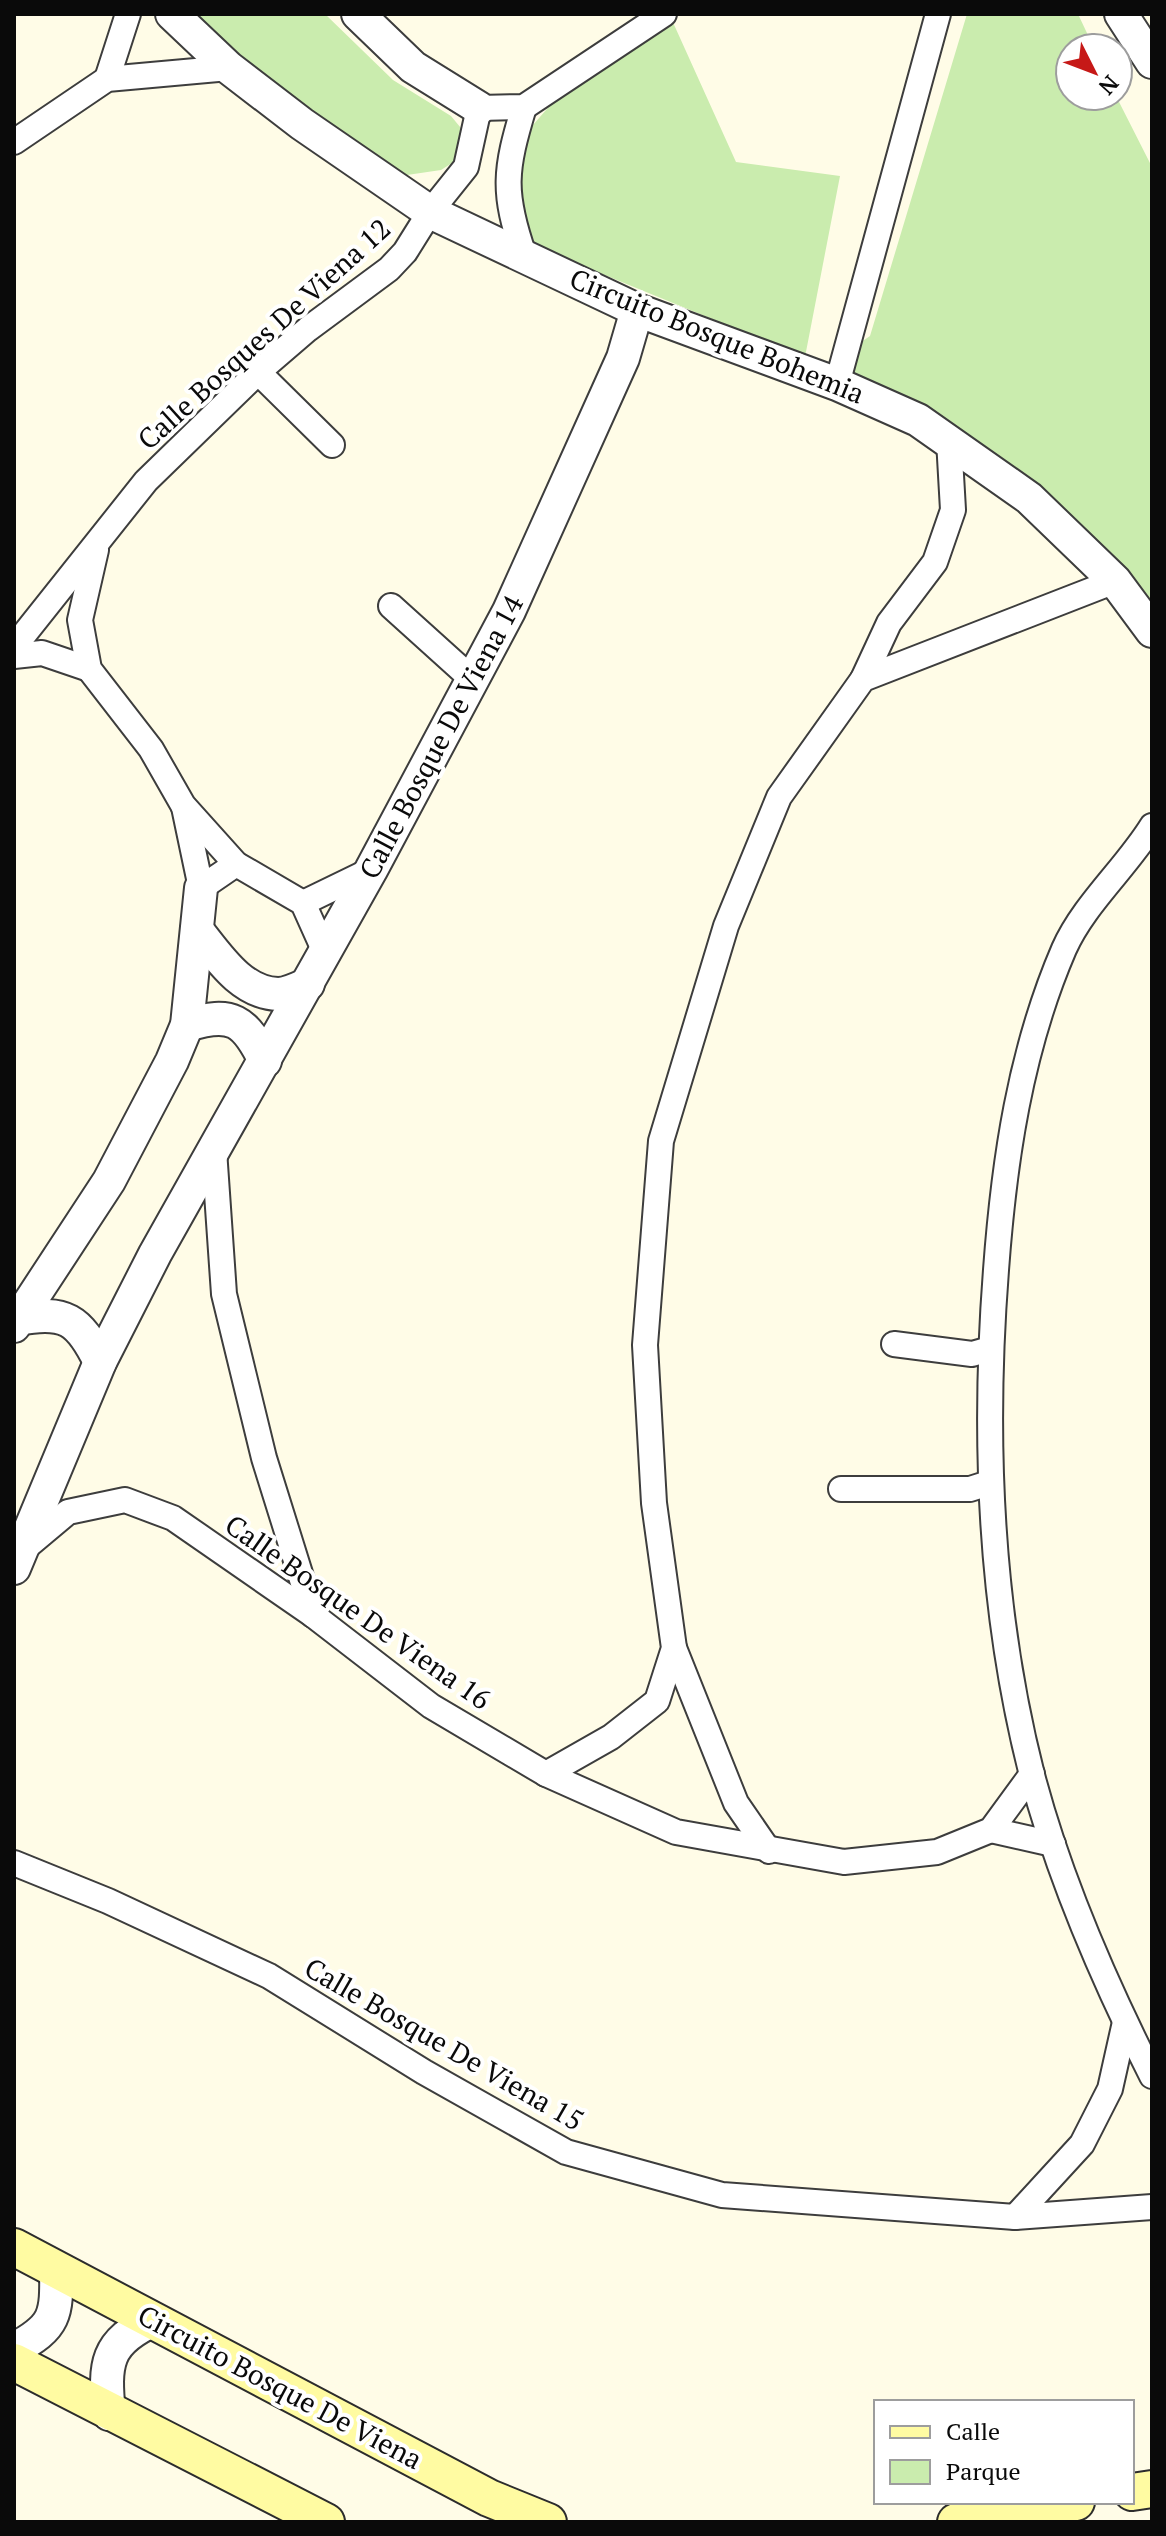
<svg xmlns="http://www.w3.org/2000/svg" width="1166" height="2536" viewBox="0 0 1166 2536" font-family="'PT Serif',serif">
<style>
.green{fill:#caecae}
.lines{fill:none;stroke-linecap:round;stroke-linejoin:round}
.minor-casing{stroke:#3d3d3d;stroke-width:28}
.tertiary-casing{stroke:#3d3d3d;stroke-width:36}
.secondary-casing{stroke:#2c2c2c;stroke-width:40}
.minor{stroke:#fff;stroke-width:24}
.tertiary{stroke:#fff;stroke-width:32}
.secondary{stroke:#fffba2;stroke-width:36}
.labels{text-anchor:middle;stroke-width:8;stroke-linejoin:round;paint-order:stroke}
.street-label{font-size:28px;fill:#0a0a0a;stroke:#fff}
</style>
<rect width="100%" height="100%" fill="#fffce7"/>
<!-- green -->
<g class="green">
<polygon points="175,14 325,14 393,80 451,116 465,133 463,156 441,170 407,175 294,103"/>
<polygon points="967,14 1078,14 1094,48 1070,48 1070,96 1116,96 1152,167 1152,618 1075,529 848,377 851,349 870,336"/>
<polygon points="671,18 736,162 840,176 805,357 524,242 512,149 560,94"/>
</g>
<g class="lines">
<defs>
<g id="minor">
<polyline points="107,79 128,14"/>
<path d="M524 107C505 170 502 192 524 255"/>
<polyline points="14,142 107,79 229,68"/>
<polyline points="258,372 332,445"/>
<polyline points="837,384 938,14"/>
<polyline points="96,550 80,620 89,669 151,749 183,805 236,864 303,903 325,952"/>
<polyline points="391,606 473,680"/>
<polyline points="14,647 146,481 258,372 308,329 389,269 405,252 430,212 466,167 479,108 524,107 664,14"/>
<polyline points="14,656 42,653 89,669"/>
<polyline points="863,679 889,623 935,562 953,510 949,440"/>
<polyline points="184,807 201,888 236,864"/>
<path d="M1152 826C1126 868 1084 904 1064 949 1020 1051 1004 1161 996 1270 983 1438 990 1611 1032 1775 1059 1878 1104 1981 1152 2076"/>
<polyline points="303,903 371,870"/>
<polyline points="214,1150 224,1294 264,1458 313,1615"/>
<polyline points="894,1344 972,1354 990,1349"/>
<polyline points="841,1489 970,1489 989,1483"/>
<polyline points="25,1548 68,1512 125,1500 173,1518 313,1615 431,1706 546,1774 676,1832 844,1862 937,1852 991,1830 1032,1774"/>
<polyline points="674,1648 736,1803 769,1851"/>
<polyline points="546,1774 611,1737 657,1701 674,1648 654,1503 645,1345 661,1141 726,926 779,797 863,679 1115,581"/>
<polyline points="991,1830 1053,1844"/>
<polyline points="14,1863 108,1901 269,1976 424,2072 566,2152 722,2195 1015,2217 1152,2207"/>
<polyline points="1015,2217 1082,2144 1110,2089 1125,2022"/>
</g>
<g id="tertiary">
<polyline points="172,14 229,68 302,124 430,212 637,310 837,384 918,420 1029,498 1115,581 1152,631"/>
<polyline points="358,14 413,67 479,108"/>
<polyline points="1121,14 1152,62"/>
<path d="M197 930C218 956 241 993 278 994 287 994 299 988 308 984"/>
<path d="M187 1025C232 1011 245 1020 265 1061"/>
<path d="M18 1319C65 1310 79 1319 100 1362"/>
<polyline points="14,1326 109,1181 172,1061 187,1025 201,888"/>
<polyline points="14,1568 100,1362 155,1254 371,870 509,611 623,358 637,310"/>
<path d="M14 2349C56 2327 57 2315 56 2269"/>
<path d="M109 2414C104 2364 105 2342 154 2320"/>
</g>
<g id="secondary">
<polyline points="14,2247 489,2498 548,2522"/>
<polyline points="14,2362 326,2522"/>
<polyline points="1132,2492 1152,2489"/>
<polyline points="956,2522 1076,2502"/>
</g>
</defs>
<!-- minor casing -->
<use href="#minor" class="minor-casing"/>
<!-- tertiary casing -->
<use href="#tertiary" class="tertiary-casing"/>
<!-- secondary casing -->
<use href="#secondary" class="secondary-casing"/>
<!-- minor -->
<use href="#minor" class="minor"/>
<!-- tertiary -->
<use href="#tertiary" class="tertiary"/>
<!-- secondary -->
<use href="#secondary" class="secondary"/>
</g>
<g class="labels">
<!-- street labels -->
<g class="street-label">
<text transform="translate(264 334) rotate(-42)" y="10">Calle Bosques De Viena 12</text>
<text transform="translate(717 336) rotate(22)" y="10">Circuito Bosque Bohemia</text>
<text transform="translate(441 737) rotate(-62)" y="10">Calle Bosque De Viena 14</text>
<text transform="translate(358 1612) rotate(35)" y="10">Calle Bosque De Viena 16</text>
<text transform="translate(444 2044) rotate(30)" y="10">Calle Bosque De Viena 15</text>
<text transform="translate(280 2387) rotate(28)" y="10">Circuito Bosque De Viena</text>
</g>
</g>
<!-- border -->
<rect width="1166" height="2536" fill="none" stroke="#0a0a0a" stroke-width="32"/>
<!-- legend -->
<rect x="874" y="2400" width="260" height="104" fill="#ffffff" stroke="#9d9d9d" stroke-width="2"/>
<rect x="890" y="2426" width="40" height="12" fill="#fffba2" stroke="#9d9d9d" stroke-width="2"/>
<text x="946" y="2440" font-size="24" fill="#0a0a0a">Calle</text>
<rect x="890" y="2460" width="40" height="24" fill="#caecae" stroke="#9d9d9d" stroke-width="2"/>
<text x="946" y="2480" font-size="24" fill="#0a0a0a">Parque</text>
<!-- north arrow -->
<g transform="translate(1094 72) rotate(132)"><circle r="38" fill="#ffffff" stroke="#9d9d9d" stroke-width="2"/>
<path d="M0-6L14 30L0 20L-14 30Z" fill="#c61917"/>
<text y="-12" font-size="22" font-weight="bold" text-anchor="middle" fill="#0a0a0a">N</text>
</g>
</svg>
